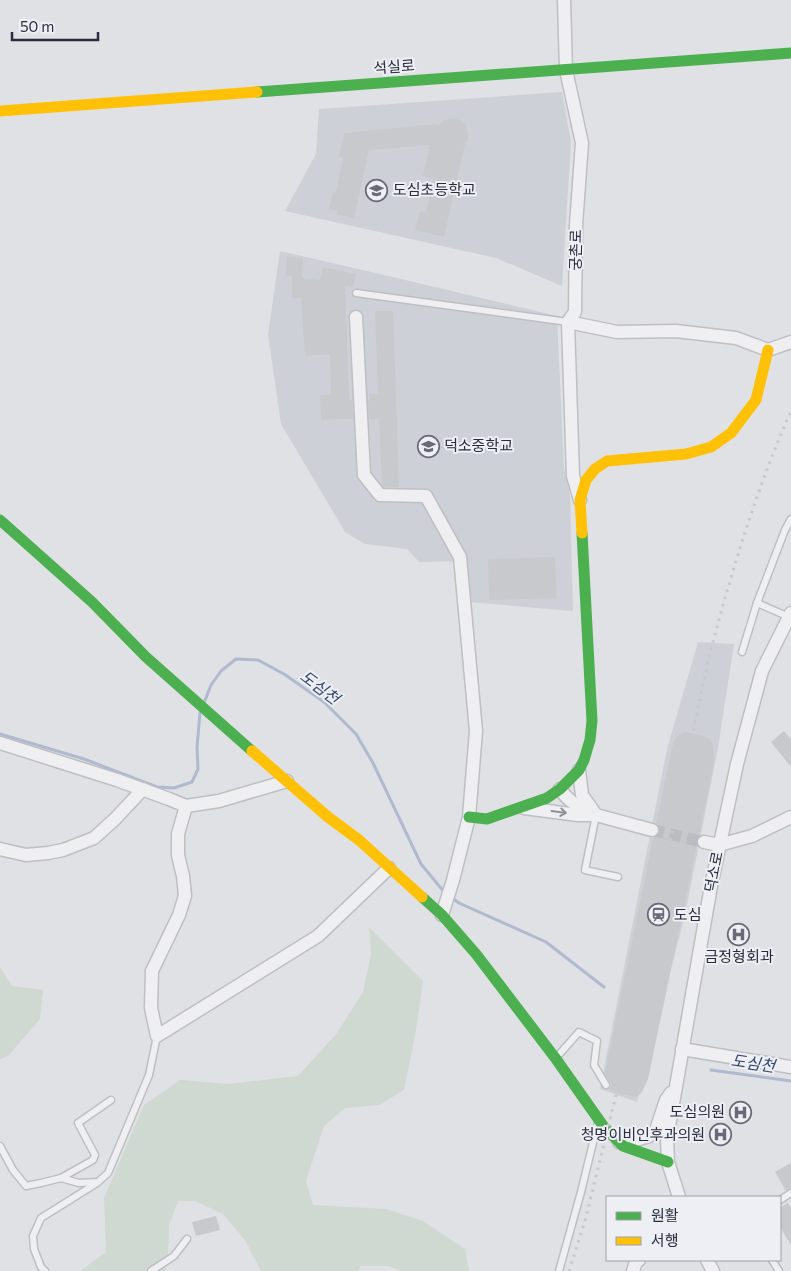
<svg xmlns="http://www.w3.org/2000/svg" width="791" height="1271" viewBox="0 0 791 1271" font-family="Commissioner,'Noto Sans KR',sans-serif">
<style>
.built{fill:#ced0d8}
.green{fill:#cfd8d1}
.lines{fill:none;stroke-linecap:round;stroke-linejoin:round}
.stream{stroke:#b0b9cf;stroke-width:3}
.building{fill:#c8c9cd}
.street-tunnel{stroke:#bbbdc3;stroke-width:12;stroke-dasharray:12 6;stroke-linecap:butt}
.lane-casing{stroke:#bebfc3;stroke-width:9}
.street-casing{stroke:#bebfc3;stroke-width:15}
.lane{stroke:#efeff1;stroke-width:6}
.street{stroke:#efeff1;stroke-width:12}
.fast{stroke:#4caf50;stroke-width:11}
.slow{stroke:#ffc107;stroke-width:11}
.rail{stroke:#c8c9cc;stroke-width:3;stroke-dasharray:2.5 5;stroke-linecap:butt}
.oneway{stroke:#8c8e96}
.labels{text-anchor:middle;stroke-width:4;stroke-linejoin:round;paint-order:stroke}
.street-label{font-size:15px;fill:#282c3c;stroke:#edeff4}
.poi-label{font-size:15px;fill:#282c3c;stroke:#edeff4;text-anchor:start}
.water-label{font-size:16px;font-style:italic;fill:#35456d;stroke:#edeff4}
</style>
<rect width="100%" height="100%" fill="#e0e1e5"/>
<!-- built -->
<g class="built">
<polygon points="562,92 571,142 562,286 496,258 285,211 316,154 319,109"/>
<polygon points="280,251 380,274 557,316 564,468 570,495 573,611 469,602 465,561 419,562 407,549 365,544 345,532 281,424 268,335"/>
<polygon points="698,642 734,644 718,748 685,915 637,1102 600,1089 667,749"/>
</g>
<!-- green -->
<g class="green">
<polygon points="369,927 423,981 416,1030 404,1090 379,1105 345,1108 324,1126 306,1181 313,1205 386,1209 423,1221 465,1249 469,1271 401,1271 388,1266 361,1266 358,1271 261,1271 245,1240 223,1214 195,1201 178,1201 169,1225 168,1256 165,1271 80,1271 106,1252 104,1198 144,1105 180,1080 229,1084 298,1076 337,1033 363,992 371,954"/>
<polygon points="0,967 12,986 43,990 40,1019 8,1056 0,1059"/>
</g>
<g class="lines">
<!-- stream -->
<g class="stream">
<polyline points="204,703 211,685 221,671 236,659 258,660 284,674 324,702 356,734 373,763 421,864 445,893"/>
<polyline points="0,734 84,759 157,787 174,788 192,782 198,769 197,747 200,713"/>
<polyline points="452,898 459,903 546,942 604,987"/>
<polyline points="711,1070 791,1081"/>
</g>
</g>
<!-- building -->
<g class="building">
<polygon points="452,118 460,120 466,125 468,133 468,140 465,144 444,237 415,230 420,211 426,212 434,179 423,176 430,145 369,150 354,218 337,214 337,211 329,209 333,192 336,193 343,158 339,157 344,133 434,124 439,125 445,120"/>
<polygon points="287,257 303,258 302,278 320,280 323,267 356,274 353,287 345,286 349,400 352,400 353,419 321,420 320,395 331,394 330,354 305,356 301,298 292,298 292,276 286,275"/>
<polygon points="375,311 393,311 399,487 384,487 382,484 379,419 369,419 368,400 369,400 369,394 378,394"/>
<polygon points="555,557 557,598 489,600 488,559"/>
<polygon points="784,731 791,739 791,767 771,742"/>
<polygon points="685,732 707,737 712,743 714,754 713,767 699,836 696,840 697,845 648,1079 642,1092 639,1095 635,1097 609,1091 609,1089 611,1084 605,1073 653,838 657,836 660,832 660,827 656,823 673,744 676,738 681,734"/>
<polygon points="791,1163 791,1188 786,1191 775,1172"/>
<polygon points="788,1203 791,1208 791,1245 780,1227 780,1208"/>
<polygon points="216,1216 220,1230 196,1236 192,1222"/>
</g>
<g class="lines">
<!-- street-tunnel -->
<polyline class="street-tunnel" points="652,830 704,842"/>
<defs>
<g id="lane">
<polyline points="356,293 568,322"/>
<polyline points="789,617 757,603 785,530 791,519"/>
<polyline points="742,652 757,603"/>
<polyline points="596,815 585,870 618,877"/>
<polyline points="556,1058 579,1032 597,1041 594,1065 606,1085"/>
<polyline points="0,1146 13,1170 26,1186 41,1183 61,1178 79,1183 98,1182 108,1173 149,1075 157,1036"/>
<polyline points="61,1178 93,1160 95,1155 78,1123 111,1100"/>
<polyline points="780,1200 791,1193"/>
<polyline points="772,1260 779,1271"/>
<polyline points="45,1271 41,1267 34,1249 33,1236 41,1218 97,1183"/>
<polyline points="151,1271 174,1256 187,1239"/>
<polyline points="559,1271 581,1192 598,1122"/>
</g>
<g id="street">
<polyline points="564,0 566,70 582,143 576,225 575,312 568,322 573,476 580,500"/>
<polyline points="356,317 364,475 380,495 426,496 460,557 476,731 469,817 453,880 442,915"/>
<polyline points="568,322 617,332 676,331 736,338 768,350 791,342"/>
<polyline points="0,743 117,780 169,799 186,806 219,801 287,781"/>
<polyline points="579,770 582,795 596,815 652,830"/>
<path d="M560 789C568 801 577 806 590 812"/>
<polyline points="186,806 178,834 178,855 183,876 185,896 179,915 152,971 151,1008 157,1036 318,936 389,868"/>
<polyline points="524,808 578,815 596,815"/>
<polyline points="704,842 719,845 752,836 791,817"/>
<polyline points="0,849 26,855 48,853 63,850 94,838 115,819 143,789"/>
<polyline points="682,1049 791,1067"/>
<polyline points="619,1142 636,1140 649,1136 656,1130 666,1100 671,1093"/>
<polyline points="679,1197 668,1162 667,1138 711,886 737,764 762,671 791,613"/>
<polyline points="707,1260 713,1271"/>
<polyline points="633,1271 636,1262 639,1260"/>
</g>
</defs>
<!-- lane casing -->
<use href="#lane" class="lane-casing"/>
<!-- street casing -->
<use href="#street" class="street-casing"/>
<!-- lane -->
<use href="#lane" class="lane"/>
<!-- street -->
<use href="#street" class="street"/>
<!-- fast -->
<g class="fast">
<polyline points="257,92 791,53"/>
<polyline points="0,520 92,602 146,657 252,751"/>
<polyline points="469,817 487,819 547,798 560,789 579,770 584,760 590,740 592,721 582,533"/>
<polyline points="422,897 442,915 476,954 556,1059 604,1127 623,1146 668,1162"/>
</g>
<!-- slow -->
<g class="slow">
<polyline points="0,111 257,92"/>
<polyline points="582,533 580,500 586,480 595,469 607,461 686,454 711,447 731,433 756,400 768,350"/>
<polyline points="252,751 328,817 359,840 422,897"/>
</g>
<!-- rail -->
<path class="rail" d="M569 1271 585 1221 616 1095 709 657C731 573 756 490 791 411"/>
</g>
<!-- one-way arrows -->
<defs><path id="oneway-shaft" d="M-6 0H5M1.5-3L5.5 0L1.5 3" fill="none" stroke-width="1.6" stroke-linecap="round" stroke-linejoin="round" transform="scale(1.25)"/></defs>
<use class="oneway" href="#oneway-shaft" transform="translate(559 812) rotate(8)"/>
<!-- icons -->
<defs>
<symbol id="school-ring" viewBox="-11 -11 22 22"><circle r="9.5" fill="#edeff4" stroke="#686b77" stroke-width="1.5"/><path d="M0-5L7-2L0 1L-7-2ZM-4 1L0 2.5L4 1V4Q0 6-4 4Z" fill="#686b77"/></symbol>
<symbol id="station-ring" viewBox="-11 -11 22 22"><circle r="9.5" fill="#edeff4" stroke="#686b77" stroke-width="1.5"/><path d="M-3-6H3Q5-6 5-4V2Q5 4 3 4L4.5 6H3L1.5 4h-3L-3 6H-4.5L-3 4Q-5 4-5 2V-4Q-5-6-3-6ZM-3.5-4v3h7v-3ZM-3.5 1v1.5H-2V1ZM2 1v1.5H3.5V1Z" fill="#686b77"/></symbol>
<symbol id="hospital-ring" viewBox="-11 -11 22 22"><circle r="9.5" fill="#edeff4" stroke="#686b77" stroke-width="1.5"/><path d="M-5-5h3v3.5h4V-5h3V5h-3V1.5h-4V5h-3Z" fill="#686b77"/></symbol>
</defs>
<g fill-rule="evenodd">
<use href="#school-ring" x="364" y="178" width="25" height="25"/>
<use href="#school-ring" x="416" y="434" width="25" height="25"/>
<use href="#station-ring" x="646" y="902" width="25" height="25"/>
<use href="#hospital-ring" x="726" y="922" width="25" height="25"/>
<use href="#hospital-ring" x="728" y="1100" width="25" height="25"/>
<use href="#hospital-ring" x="708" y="1122" width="25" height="25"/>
</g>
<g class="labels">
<!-- street labels -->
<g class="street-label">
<text transform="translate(394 67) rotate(-4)" y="5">석실로</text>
<text transform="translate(576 250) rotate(-89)" y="5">궁촌로</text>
<text transform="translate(714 872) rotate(-79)" y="5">덕소로</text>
</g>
<!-- poi labels -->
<g class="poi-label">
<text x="393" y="195">도심초등학교</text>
<text x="444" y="451">덕소중학교</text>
<text x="674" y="920">도심</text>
<text x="739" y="962" text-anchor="middle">금정형회과</text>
<text x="725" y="1117" text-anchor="end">도심의원</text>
<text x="705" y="1140" text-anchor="end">청명이비인후과의원</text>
</g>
<!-- water labels -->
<g class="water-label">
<text transform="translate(320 687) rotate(37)" y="6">도심천</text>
<text transform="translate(753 1063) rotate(8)" y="6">도심천</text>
</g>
</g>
<!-- legend -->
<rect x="606" y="1196" width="175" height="65" fill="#edeff4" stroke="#9ea1aa"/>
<rect x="616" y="1212" width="25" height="8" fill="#4caf50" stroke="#9ea1aa"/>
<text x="651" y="1221" font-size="15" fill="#282c3c">원활</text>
<rect x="616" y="1237" width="25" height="8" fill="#ffc107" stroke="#9ea1aa"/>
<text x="651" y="1246" font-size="15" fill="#282c3c">서행</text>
<!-- scale -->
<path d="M12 32v8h86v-8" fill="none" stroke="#282c3c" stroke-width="2.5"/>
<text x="20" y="32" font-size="15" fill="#282c3c" stroke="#edeff4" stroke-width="4" paint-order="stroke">50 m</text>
</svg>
